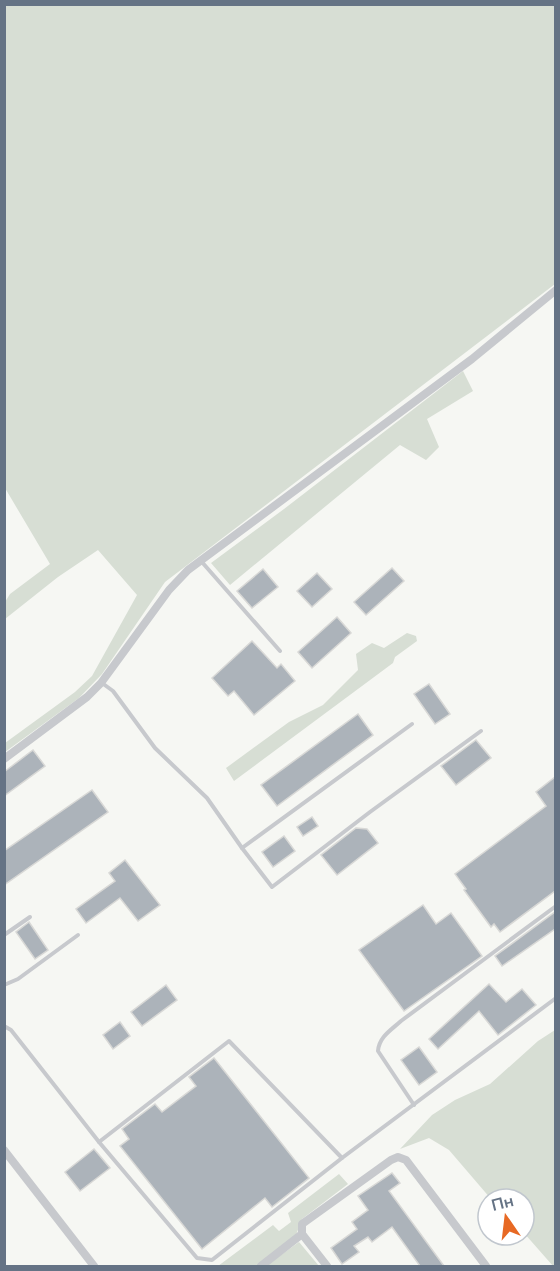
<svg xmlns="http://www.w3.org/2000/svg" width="560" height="1271" viewBox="0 0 560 1271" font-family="Mulish,sans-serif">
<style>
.green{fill:#d7ded4}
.building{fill:#acb3ba;stroke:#d8d8d6;stroke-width:1.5}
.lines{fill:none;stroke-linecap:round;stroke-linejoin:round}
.lane{stroke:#c7c9cd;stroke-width:4}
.street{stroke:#c7c9cd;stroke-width:8}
</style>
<rect width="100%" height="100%" fill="#f6f7f3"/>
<!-- green -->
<g class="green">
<polygon points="4,5 556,5 555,284 165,582 102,674 79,698 5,752 5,743 75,692 92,676 137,595 98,550 58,577 5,619 5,602 10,594 50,564 5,488"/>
<polygon points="463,371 473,391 427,419 439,447 426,460 400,445 230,585 211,563 284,509"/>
<polygon points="407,633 416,636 417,641 395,657 393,663 234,781 226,768 289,722 323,705 358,670 356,654 372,643 384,648"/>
<polygon points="555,1030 556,1266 553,1266 524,1233 524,1199 491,1199 449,1150 429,1138 400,1149 432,1115 455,1100 490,1084 538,1041"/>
<polygon points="339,1174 348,1184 302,1219 296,1235 258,1266 218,1266 273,1225 279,1231 291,1222 288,1213"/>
<polygon points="299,1242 319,1266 266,1266"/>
</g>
<!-- building -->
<g class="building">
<polygon points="392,568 404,581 366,615 354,602"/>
<polygon points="263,569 278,587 252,608 237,591"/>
<polygon points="317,573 332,589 312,607 297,591"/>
<polygon points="337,617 351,633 312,668 298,652"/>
<polygon points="252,641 277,668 281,664 295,681 254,715 234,691 228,696 212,678"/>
<polygon points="429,684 450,714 435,724 414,694"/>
<polygon points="358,714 373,735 277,806 261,785"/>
<polygon points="476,740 491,758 456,785 441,766"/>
<polygon points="33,750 45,766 4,796 4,772"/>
<polygon points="555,777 555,891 500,932 494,924 491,927 464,890 466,889 455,874 546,806 536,792"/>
<polygon points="92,790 108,812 4,885 4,851"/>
<polygon points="312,817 318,826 303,836 297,827"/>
<polygon points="356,828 367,829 378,843 337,875 321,855"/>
<polygon points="284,836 295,851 273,867 262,852"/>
<polygon points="125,860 160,905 138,921 120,898 86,923 76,909 115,881 109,873"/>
<polygon points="423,905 436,924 451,913 482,956 404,1011 359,950"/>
<polygon points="555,912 555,929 502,966 495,956"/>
<polygon points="29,922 48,950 35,959 16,932"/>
<polygon points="489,984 506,1002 522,989 536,1005 498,1035 479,1011 438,1049 429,1039"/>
<polygon points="166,985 177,1000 142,1026 131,1012"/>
<polygon points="120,1022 130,1036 113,1049 103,1035"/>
<polygon points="419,1047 437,1072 419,1085 401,1060"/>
<polygon points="214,1058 309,1178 272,1207 265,1198 202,1249 120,1146 129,1139 122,1129 155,1104 162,1112 196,1086 189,1077"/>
<polygon points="94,1149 110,1168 80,1191 65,1172"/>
<polygon points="392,1173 400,1183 389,1191 444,1266 420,1266 392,1227 372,1242 368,1237 354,1246 359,1252 342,1264 331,1248 357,1229 352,1222 368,1210 358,1196"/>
</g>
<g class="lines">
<!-- lane -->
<g class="lane">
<polyline points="201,561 280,651"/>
<polyline points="102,683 113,691 155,748 207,798 242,848 412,724"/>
<polyline points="242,848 272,887 370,812 481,731"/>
<polyline points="4,935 30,917"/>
<polyline points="4,985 18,979 78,935"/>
<polyline points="4,1026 11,1030 99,1142 229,1041 342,1158 556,998"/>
<path d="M414 1105 378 1051C379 1037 391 1030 401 1021L556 906"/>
<polyline points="99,1142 197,1258 212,1260 342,1158"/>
</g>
<!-- street -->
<g class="street">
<polyline points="4,759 87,697 101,683 169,590 188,570 472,359 556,290"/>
<polyline points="4,1150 94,1266"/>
<polyline points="261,1266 302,1234"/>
<polyline points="327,1266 302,1234 302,1224 391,1160 398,1157 406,1160 486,1266"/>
</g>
</g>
<!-- border -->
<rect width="560" height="1271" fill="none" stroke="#657385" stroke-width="12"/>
<!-- north arrow -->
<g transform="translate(506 1217) rotate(346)"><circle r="28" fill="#ffffff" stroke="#c1c7ce" stroke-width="1.5"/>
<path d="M0-4.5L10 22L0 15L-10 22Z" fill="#e76924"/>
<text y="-9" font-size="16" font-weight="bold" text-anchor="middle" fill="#657385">Пн</text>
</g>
</svg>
